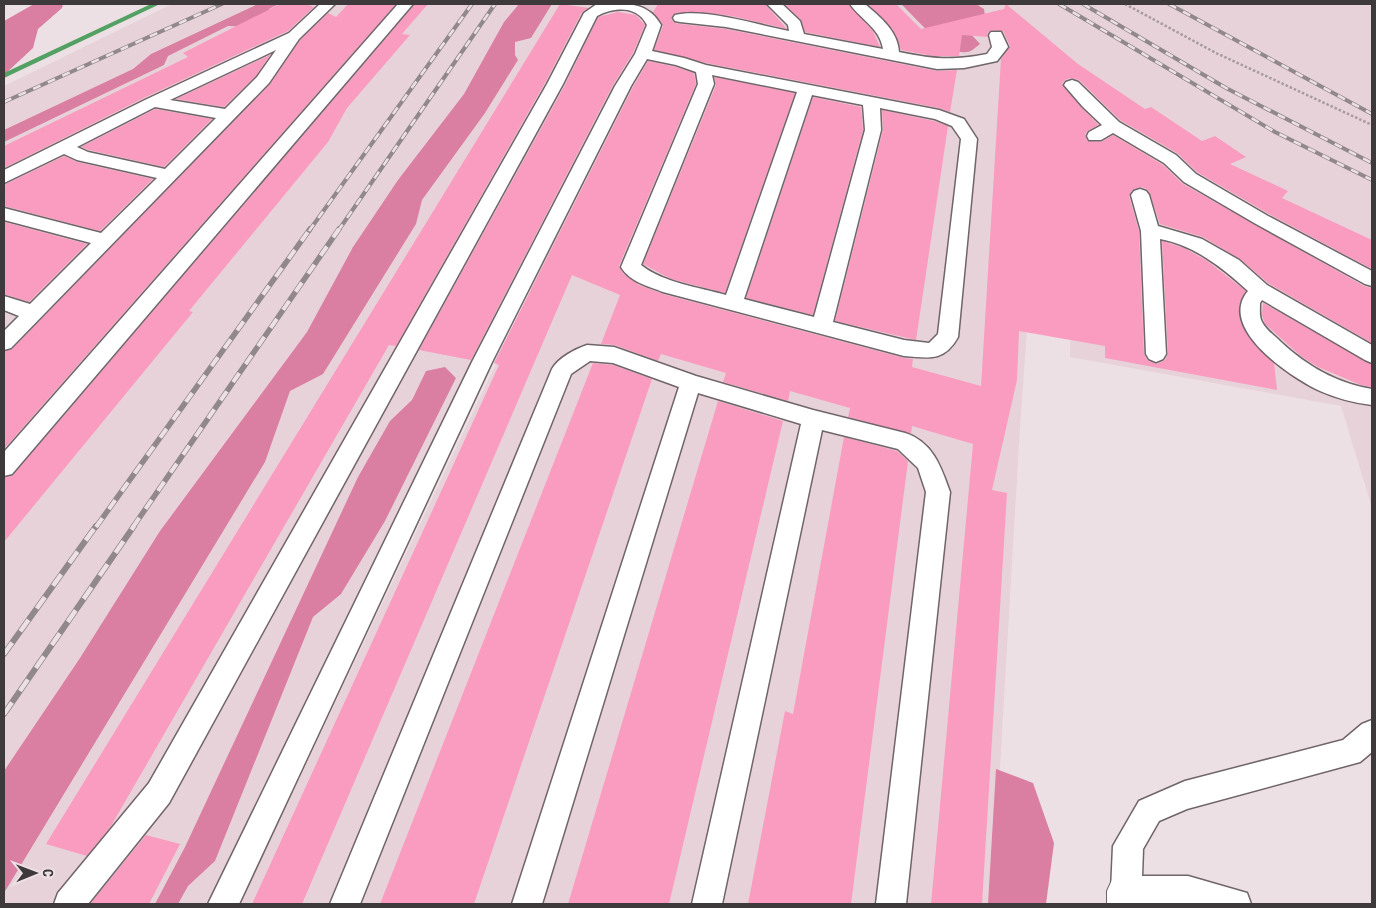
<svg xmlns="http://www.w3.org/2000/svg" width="1376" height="908" viewBox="0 0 1376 908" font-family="'Roboto Condensed',sans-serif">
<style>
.built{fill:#e8d2d9}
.forest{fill:#da7fa1}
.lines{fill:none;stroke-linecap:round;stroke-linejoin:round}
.stream{fill:#53a063;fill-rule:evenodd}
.building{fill:#f99cbf}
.service-casing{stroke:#706568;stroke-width:3}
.minor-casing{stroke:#706568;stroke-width:2}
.path{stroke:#a59b9e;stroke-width:2.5;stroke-dasharray:2.5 2;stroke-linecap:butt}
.service{fill:#fff;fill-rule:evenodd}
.minor{fill:#fff;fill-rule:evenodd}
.rail-far2-casing{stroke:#91888b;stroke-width:4}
.rail-far1-casing{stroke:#91888b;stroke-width:5.5}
.rail-casing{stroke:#91888b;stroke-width:6}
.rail-far2{stroke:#ede0e4;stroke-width:2.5;stroke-dasharray:8;stroke-linecap:butt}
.rail-far1{stroke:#ede0e4;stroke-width:4;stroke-dasharray:11;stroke-linecap:butt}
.rail{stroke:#ede0e4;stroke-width:4.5;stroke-dasharray:14;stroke-linecap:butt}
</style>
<rect width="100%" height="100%" fill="#ede0e4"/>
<!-- built -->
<polygon class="built" points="172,4 1372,4 1372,508 1341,406 1070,357 1074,173 1042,125 1020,427 992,904 240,904 520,313 535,291 510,287 210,904 4,904 4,86"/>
<!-- forest -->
<g class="forest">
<polygon points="34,4 63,4 62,8 38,29 33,48 4,75 4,21"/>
<polygon points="258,4 279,4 269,9 275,18 257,27 228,26 168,56 164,65 4,142 4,130 133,69 151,54"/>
<polygon points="519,4 552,4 531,38 515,42 515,55 518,60 485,113 422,200 416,224 323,374 290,391 265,462 4,893 4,771 80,658 160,531 307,332 353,247 398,180 464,94 504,22"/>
<path d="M901 4H976L984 9 986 22 968 31 980 44C976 47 971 52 967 52 947 56 915 17 901 4Z"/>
<polygon points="445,367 456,378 385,521 341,594 313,617 215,861 188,886 178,904 155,904 185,847 358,477 390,421 412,400 426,371"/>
<polygon points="996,769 1033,783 1054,843 1046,904 988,904"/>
</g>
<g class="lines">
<!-- stream -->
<polygon class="stream" points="151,4 160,4 4,78 4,73"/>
</g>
<!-- building -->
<g class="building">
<polygon points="280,4 307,4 314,7 288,31 146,97 4,168 4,146 188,57 183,53"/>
<polygon points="348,4 396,4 4,449 4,352 12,349 270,84 300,40 328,13 336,17"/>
<polygon points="415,4 428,4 402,34 410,35 347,108 328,142 189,311 193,312 4,542 4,478 13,475"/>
<polygon points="560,4 589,8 582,12 545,83 396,346 389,345 111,826 87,856 46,844"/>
<polygon points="658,4 765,4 787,29 732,16 701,12 675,13 671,19 675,23 680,24 726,29 937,71 957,70 950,112 939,108 706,63 654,50 663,26 653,12"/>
<polygon points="784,4 848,4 873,31 880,47 805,32 801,20"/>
<polygon points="868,4 896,4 921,29 1004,9 1006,4 1078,64 1145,109 1151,107 1202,141 1215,136 1246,157 1230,164 1288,191 1282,198 1372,240 1372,269 1269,214 1197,172 1177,153 1120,120 1079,80 1071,78 1065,80 1062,84 1082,108 1099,125 1087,131 1085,135 1087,141 1101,142 1113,135 1163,165 1183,184 1364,286 1372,288 1372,343 1268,283 1240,259 1203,237 1160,224 1150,194 1147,189 1141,187 1132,190 1129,196 1139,231 1144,354 1147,360 1157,364 1165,360 1168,354 1162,241 1184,248 1206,260 1246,291 1239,305 1240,321 1248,336 1274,363 1277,390 1105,358 1105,346 1019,331 1017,380 992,490 1007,493 982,904 931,904 973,444 912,426 911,434 848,417 850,408 790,391 788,401 723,382 726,373 661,354 658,361 615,345 601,344 620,295 572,275 302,904 252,904 499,365 494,363 633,87 648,61 676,67 694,73 696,84 619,266 623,273 639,285 663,294 904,358 913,359 912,367 981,386 1001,59 1010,46 1003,31 991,30 987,34 988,37 962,35 959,56 933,56 901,50 893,30"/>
<polygon points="618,12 636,15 645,25 633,53 613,85 471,360 419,350 565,85 598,17"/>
<polygon points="270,55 256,76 224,107 176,99"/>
<polygon points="714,77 795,93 725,293 671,279 643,264 716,85"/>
<polygon points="813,97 861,107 863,130 813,315 746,298"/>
<polygon points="155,109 212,119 164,167 89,150 81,147"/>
<polygon points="882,110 934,121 948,126 916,340 835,321 883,130"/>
<polygon points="64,156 77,162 153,179 100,231 4,206 4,185"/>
<polygon points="4,222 87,244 29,302 4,294"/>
<polygon points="1263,303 1372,365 1372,387 1361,385 1318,367 1302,357 1265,324 1262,315"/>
<polygon points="593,363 613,365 652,379 474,904 380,904"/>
<polygon points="718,401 783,421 669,904 568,904"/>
<polygon points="844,437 897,451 908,461 851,904 748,904 785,711 793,714"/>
<polygon points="146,835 180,844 149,904 90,904"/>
</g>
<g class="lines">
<defs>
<g id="service">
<path d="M320 4H335L299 39 269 83 11 348 4 350V331L19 316 4 310V296L30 304 91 243 4 220V208L101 233 157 178 77 160 64 154 4 183V170L147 99 289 33ZM276 50 257 77 225 109 170 100ZM155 107 216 118 165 169 88 152 77 147Z"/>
<polygon points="398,4 413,4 12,474 4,476 4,452"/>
<path d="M597 4C624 4 647 0 661 25L652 51 684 58 706 65 939 110 964 119 977 139 958 337C944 362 929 358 904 356L663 292C648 286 630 282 621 267L698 84 696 72 676 65 647 59 631 86 492 362 239 904H208L472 362 615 86 635 54 647 25C637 5 614 7 597 16L563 84 169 803 88 904H54L58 893 149 783 547 84 584 13ZM712 75 797 92 726 295C698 287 664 283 641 265L714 84ZM812 95 863 105 865 130 814 317 744 299ZM880 108 935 119 952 126 961 139 938 334 929 343 904 340 833 322 881 130Z"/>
<path d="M767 4H782L800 21 804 34 883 49C880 28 861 20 850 4H865C880 17 898 31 899 52 934 59 951 61 987 54L992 47 989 35 991 32H1001L1008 47 997 61 964 68 937 69 726 27 680 22 675 21 673 18 675 15C704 8 758 25 789 31L788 25Z"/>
<polygon points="1072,80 1078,82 1119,122 1176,155 1196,174 1268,216 1372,271 1372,286 1365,284 1256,224 1184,182 1164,163 1113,133 1101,140 1089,140 1087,136 1089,132 1102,125 1083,107 1064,85 1066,82"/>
<path d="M1140 189 1146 191 1149 195 1158 226 1202 239 1239 260 1267 285 1372 345V363L1365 360 1262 300 1260 303C1260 310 1259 317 1262 322 1266 330 1275 336 1281 342 1307 366 1336 383 1372 389V405C1354 403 1336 398 1320 391 1290 377 1217 328 1248 291 1223 268 1194 245 1160 239L1166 354 1163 359 1156 362 1149 359 1146 354 1141 231 1131 195 1134 191Z"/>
<path d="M587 345 614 347 696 376 813 410 905 433C933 442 941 467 950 492L906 904H876L926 492 918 468 898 449 822 430 722 904H692L801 424 698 393 542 904H512L679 387 613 363 590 361 571 374 360 904H330L552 369C558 358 575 349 587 345Z"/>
<polygon points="1372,720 1372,752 1360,762 1187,809 1159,821 1143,849 1142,876 1188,876 1247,893 1251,904 1121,904 1115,902 1111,891 1113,846 1139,801 1185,781 1343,740 1362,724"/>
</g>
<polygon id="minor" points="1126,872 1139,878 1145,891 1145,904 1107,904 1107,891 1113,878"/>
</defs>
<!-- service casing -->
<use href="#service" class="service-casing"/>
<!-- minor casing -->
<use href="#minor" class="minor-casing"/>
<!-- path -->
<polyline class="path" points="1125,4 1216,53 1372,125"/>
<!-- service -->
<use href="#service" class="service"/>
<!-- minor -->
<use href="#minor" class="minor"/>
<defs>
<g id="rail-far2">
<polyline points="1059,4 1275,132 1372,180"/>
<polyline points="1083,4 1226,88 1372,163"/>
<polyline points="1169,4 1372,114"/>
<polyline points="4,102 222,4"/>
<polyline points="309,231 472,4"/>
<polyline points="338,231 495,4"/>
</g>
<g id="rail-far1">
<polyline points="96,527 310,229"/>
<polyline points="133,527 339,229"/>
</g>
<g id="rail">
<polyline points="4,654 96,526"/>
<polyline points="4,714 134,526"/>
</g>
</defs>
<!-- rail-far2 casing -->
<use href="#rail-far2" class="rail-far2-casing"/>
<!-- rail-far1 casing -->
<use href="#rail-far1" class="rail-far1-casing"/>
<!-- rail casing -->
<use href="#rail" class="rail-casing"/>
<!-- rail-far2 -->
<use href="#rail-far2" class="rail-far2"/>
<!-- rail-far1 -->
<use href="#rail-far1" class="rail-far1"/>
<!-- rail -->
<use href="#rail" class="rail"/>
</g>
<!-- border -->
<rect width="1376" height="908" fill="none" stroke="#3e393b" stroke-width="10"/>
<!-- north arrow -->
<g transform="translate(35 873) rotate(89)" stroke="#ede0e4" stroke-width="4" paint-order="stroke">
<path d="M0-4L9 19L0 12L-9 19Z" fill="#3e393b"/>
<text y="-8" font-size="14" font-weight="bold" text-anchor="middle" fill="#3e393b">С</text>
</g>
</svg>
